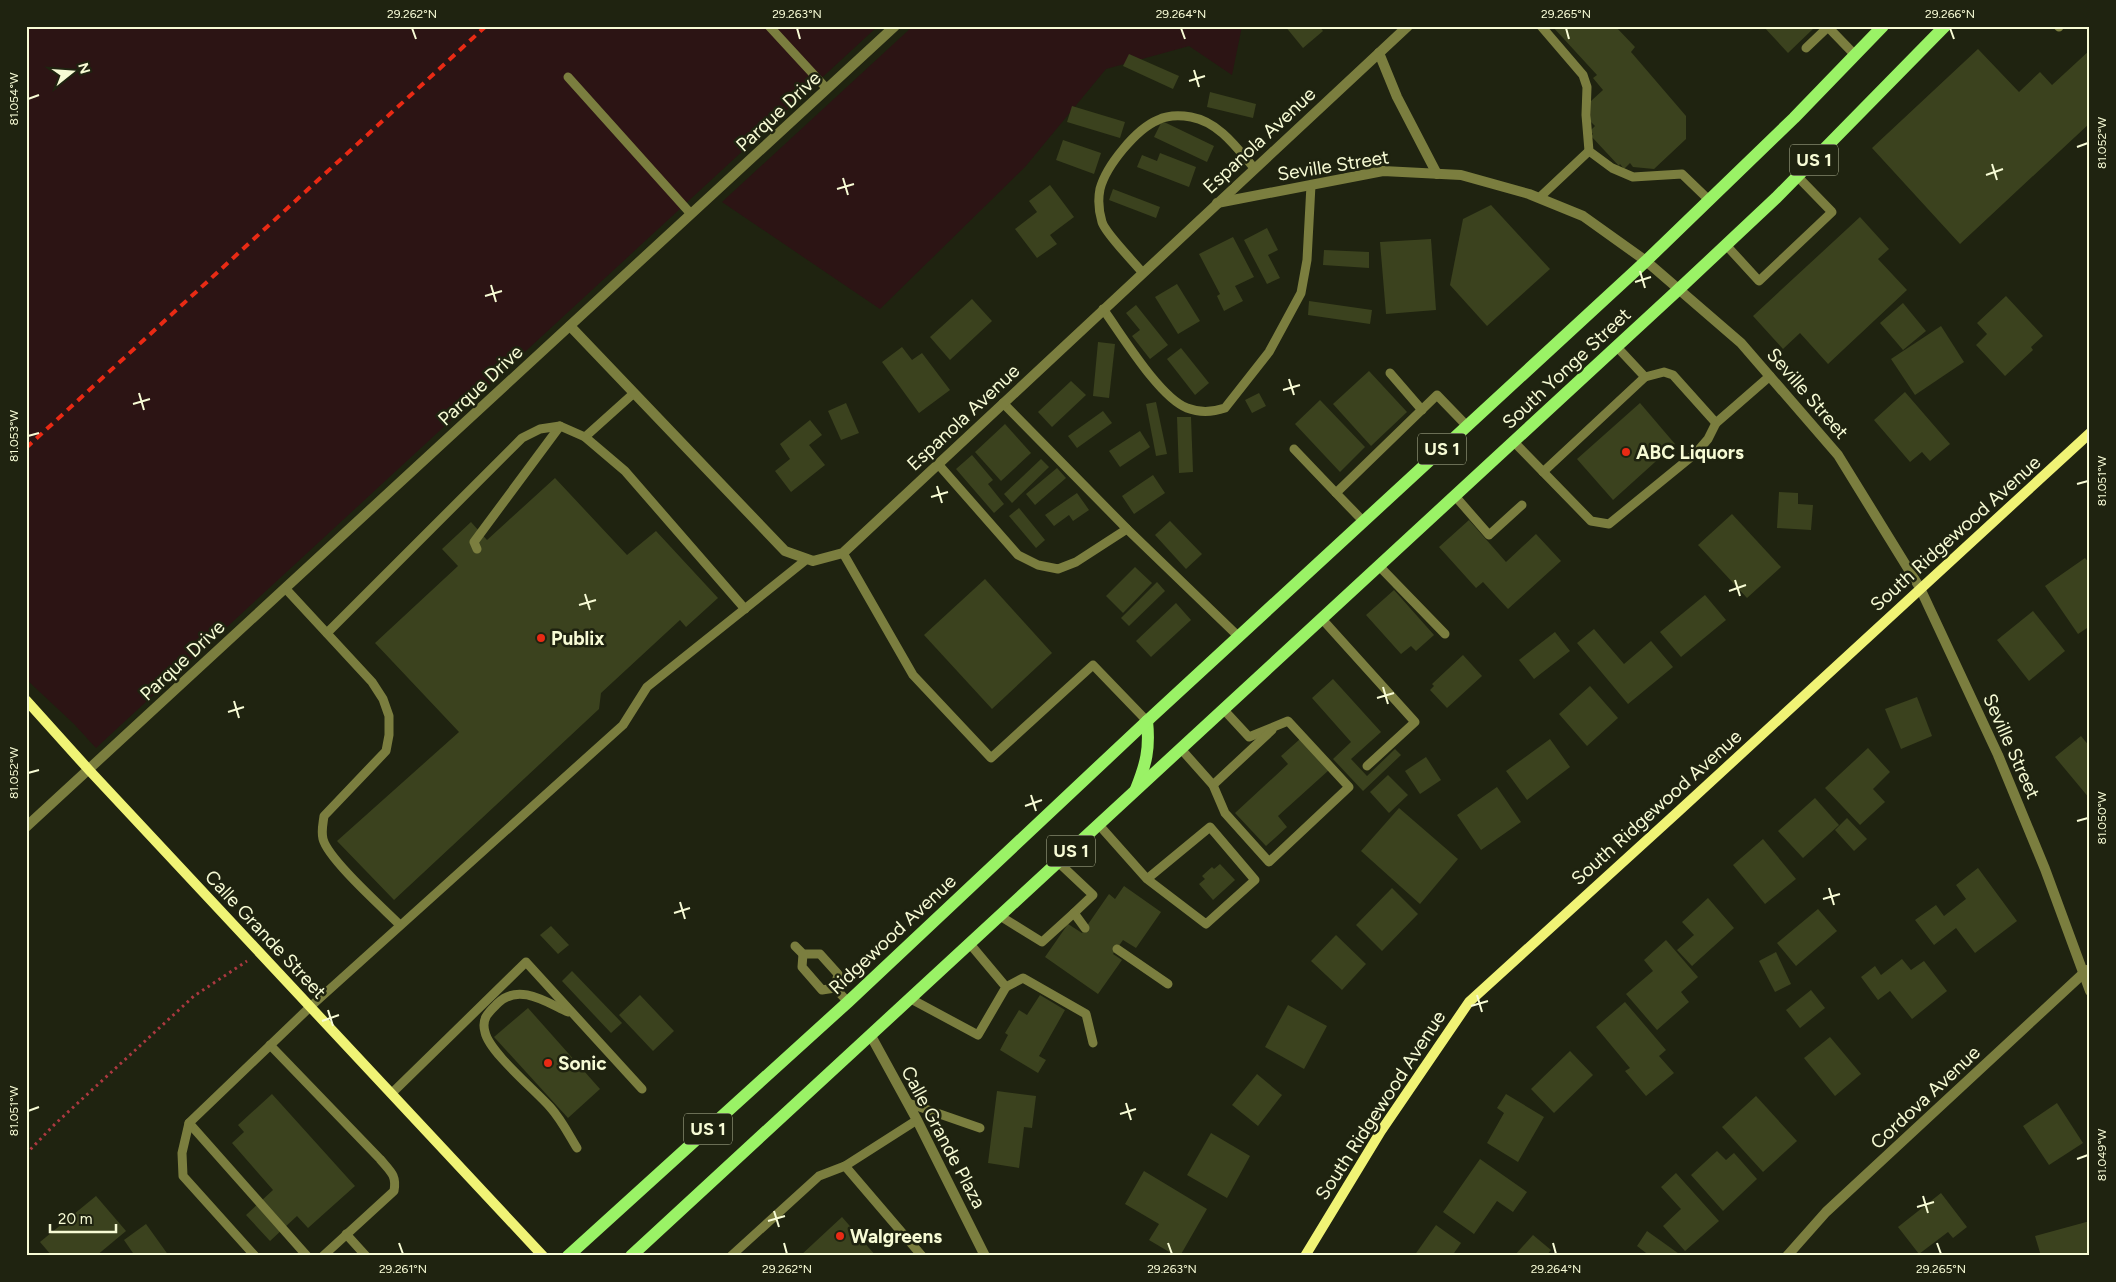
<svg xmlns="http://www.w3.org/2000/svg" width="2116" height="1282" viewBox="0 0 2116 1282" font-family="Figtree,sans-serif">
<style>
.green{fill:#2c1414}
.building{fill:#3b421e}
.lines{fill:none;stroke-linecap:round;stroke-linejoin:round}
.path{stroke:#ac3940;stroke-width:3;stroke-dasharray:2.5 4;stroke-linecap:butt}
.lane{stroke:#7b7e3f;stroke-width:9}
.street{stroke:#7b7e3f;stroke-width:10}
.secondary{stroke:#f0f375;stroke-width:10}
.primary{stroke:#9af266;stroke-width:12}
.rail{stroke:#e92a14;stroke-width:4;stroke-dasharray:8 6;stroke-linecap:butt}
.ticks{fill:none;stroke:#f7fbd5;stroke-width:2}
.poi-dot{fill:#e92a14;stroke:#1f2310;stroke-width:2}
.labels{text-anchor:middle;stroke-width:5;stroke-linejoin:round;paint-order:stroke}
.shield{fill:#1f2310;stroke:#b6ba9a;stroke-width:1}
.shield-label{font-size:18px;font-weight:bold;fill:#f7fbd5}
.street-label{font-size:19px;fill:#f7fbd5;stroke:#1f2310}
.poi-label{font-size:19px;font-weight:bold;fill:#f7fbd5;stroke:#1f2310;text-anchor:start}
.neatline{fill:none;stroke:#f7fbd5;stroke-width:2}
.ticks-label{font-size:12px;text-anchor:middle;fill:#f7fbd5}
</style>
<rect width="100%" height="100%" fill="#1f2310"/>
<!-- green -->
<g class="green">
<polygon points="26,26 878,26 96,748 74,724 26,679"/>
<polygon points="913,26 1242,26 1232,75 1189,46 1106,69 1025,167 880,309 722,202"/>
</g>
<!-- building -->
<g class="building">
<polygon points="1285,26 1319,26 1323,31 1303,48"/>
<polygon points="1552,26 1615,26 1635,47 1631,52 1686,116 1686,139 1654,169 1633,167 1630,163 1624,169 1620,164 1619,166 1591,136 1593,134 1590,131 1595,126 1591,122 1591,101 1603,90 1593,78 1597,75"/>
<polygon points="1763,26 1812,26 1814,28 1788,53"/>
<polygon points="1978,49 2019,92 2040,72 2052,85 2090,50 2090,123 1960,244 1872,148"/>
<polygon points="1129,54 1179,76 1173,89 1123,66"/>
<polygon points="1210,92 1256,104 1253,118 1207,107"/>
<polygon points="1072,106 1125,122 1120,138 1067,122"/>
<polygon points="1162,121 1214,146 1207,162 1154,137"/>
<polygon points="1063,140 1101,153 1094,174 1056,160"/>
<polygon points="1160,153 1196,167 1189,187 1137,167 1142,155 1157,161"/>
<polygon points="1050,185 1074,217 1050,235 1057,244 1037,258 1015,229 1037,212 1029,201"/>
<polygon points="1113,189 1160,207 1156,218 1109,200"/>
<polygon points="1491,205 1550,269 1487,326 1450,285 1463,219"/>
<polygon points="1860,217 1889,249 1878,259 1907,290 1828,364 1800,333 1783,349 1753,316"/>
<polygon points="1267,228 1278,250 1268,255 1280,278 1267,284 1244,240"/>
<polygon points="1233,237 1254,277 1235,286 1243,301 1224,311 1217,296 1220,294 1199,254"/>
<polygon points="1431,239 1436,310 1386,314 1380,242"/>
<polygon points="1324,250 1369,252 1369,268 1323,265"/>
<polygon points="1177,284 1200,321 1178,334 1155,297"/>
<polygon points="2006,296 2043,336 2031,347 2033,350 2005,376 1976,345 1987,334 1977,323"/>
<polygon points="972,299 992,321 950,360 930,337"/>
<polygon points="1309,301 1372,310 1370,324 1308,315"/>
<polygon points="1903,303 1926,331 1903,350 1880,323"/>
<polygon points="1136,305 1168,345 1150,359 1132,336 1140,330 1126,313"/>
<polygon points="1941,326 1964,362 1915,395 1891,359"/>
<polygon points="1098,342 1115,344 1109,398 1093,396"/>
<polygon points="902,347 912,360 922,353 950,390 919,413 882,362"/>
<polygon points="1181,348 1209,383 1195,395 1167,359"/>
<polygon points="1369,371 1407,412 1371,446 1333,404"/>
<polygon points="1071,381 1086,395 1052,427 1038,412"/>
<polygon points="1905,392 1950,444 1930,461 1922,452 1910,462 1874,420"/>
<polygon points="1259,393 1266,406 1252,413 1245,400"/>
<polygon points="1320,400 1365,447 1340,472 1295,424"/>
<polygon points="1156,402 1167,454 1156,456 1146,404"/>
<polygon points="846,403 859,433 841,440 828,411"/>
<polygon points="1640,403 1675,444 1613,500 1577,459"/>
<polygon points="1103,411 1112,423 1077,448 1068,436"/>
<polygon points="1177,417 1191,417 1193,472 1179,473"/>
<polygon points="810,420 822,435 809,445 825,465 791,492 775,471 790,459 780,444"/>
<polygon points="1005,424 1031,453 1001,481 975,452"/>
<polygon points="1140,431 1150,447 1120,467 1109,451"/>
<polygon points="972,455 993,480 988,484 1004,504 994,513 956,469"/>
<polygon points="1041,459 1049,467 1012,503 1004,494"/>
<polygon points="1057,468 1066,478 1035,505 1026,494"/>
<polygon points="1153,475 1165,493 1134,514 1122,496"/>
<polygon points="555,478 627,555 656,531 718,598 686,627 680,620 601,693 599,709 394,900 337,841 459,732 375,643 458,566 442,549 471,522 487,540"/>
<polygon points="1779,492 1798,493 1798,504 1813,505 1811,530 1777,528"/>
<polygon points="1077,493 1089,510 1073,521 1069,515 1054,526 1045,515"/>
<polygon points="1019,508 1045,540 1036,548 1009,516"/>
<polygon points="1732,514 1781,567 1747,598 1698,545"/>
<polygon points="1469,520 1506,562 1536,534 1561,561 1508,609 1483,582 1476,588 1439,547"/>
<polygon points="1170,521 1202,554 1186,569 1155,535"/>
<polygon points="2085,558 2090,564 2090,626 2078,634 2045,586"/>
<polygon points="1135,567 1152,583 1123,613 1106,596"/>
<polygon points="985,579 1052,653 992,709 924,635"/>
<polygon points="1157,582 1165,591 1129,626 1121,618"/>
<polygon points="1394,590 1434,635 1416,651 1411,646 1401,654 1366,615"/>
<polygon points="1705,595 1726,620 1681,657 1660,632"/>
<polygon points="1176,603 1191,620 1151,657 1136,641"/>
<polygon points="2033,611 2065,651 2029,681 1997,640"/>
<polygon points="1594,629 1624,664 1651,641 1673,667 1628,704 1577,643"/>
<polygon points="1555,632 1570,651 1534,679 1519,660"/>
<polygon points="1463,655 1482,676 1447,708 1430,690 1434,686 1432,684"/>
<polygon points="1333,679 1381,732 1351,759 1367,776 1395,749 1401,755 1363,791 1333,759 1351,742 1312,698"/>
<polygon points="1590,686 1618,718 1587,746 1559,714"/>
<polygon points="1917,697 1932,736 1901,749 1885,709"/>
<polygon points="2081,736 2090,747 2090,799 2055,757"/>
<polygon points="1300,739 1329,770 1278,816 1287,827 1266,846 1235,813 1288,764 1281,756"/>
<polygon points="1550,739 1570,767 1527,800 1506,771"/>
<polygon points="1868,748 1890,772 1873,789 1885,802 1860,825 1825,788"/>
<polygon points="1426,757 1441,780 1420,794 1405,771"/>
<polygon points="1388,775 1408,795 1389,813 1370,792"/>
<polygon points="1497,787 1521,822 1481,850 1457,815"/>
<polygon points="1815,798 1839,825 1803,858 1778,831"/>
<polygon points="1399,808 1458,859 1420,904 1361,851"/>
<polygon points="1847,818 1867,839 1854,851 1835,830"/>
<polygon points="1763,839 1796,879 1765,904 1733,865"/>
<polygon points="1220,864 1235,880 1213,900 1199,884 1205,879 1202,876 1212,867 1214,869"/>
<polygon points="1978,868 2017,921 1975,953 1956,928 1934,945 1915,920 1936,905 1944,916 1966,899 1956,885"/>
<polygon points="1124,886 1161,912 1136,948 1123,940 1113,954 1122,960 1098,994 1045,957 1068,924 1082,933 1109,894 1115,899"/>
<polygon points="1392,888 1418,914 1382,951 1356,925"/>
<polygon points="1708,898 1734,928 1692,966 1677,950 1694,935 1682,922"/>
<polygon points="1818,909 1837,931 1796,966 1777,943"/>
<polygon points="551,926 569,945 558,954 540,935"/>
<polygon points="1336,935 1366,964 1342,990 1311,961"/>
<polygon points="1666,940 1698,977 1681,992 1689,1002 1657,1030 1626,994 1653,971 1644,960"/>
<polygon points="1776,952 1791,984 1775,992 1759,961"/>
<polygon points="1902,959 1911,970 1924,961 1947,991 1912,1019 1890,991 1878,1000 1861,977 1875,966 1881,975"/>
<polygon points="572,971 622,1023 611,1033 562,981"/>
<polygon points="1811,990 1825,1008 1800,1028 1786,1010"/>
<polygon points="640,995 674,1031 653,1051 619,1015"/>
<polygon points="1040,995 1065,1010 1039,1056 1046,1060 1038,1073 1000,1050 1008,1035 1005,1033 1019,1010 1027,1015"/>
<polygon points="1625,1002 1666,1050 1659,1056 1674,1073 1646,1096 1625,1071 1630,1068 1596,1027"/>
<polygon points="1288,1005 1327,1026 1304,1069 1265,1047"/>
<polygon points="528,1008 600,1089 568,1118 494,1037"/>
<polygon points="1830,1037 1861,1074 1835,1096 1804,1058"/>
<polygon points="1570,1051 1593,1075 1554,1113 1531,1089"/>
<polygon points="1257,1074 1282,1095 1258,1126 1232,1105"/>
<polygon points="997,1091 1036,1096 1032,1128 1024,1127 1019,1168 988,1163"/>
<polygon points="272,1094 355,1186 308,1228 297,1216 270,1241 246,1215 273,1190 232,1143 244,1132 238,1125"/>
<polygon points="1506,1094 1544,1117 1518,1162 1487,1143 1504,1113 1497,1108"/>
<polygon points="1756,1096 1797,1141 1763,1172 1722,1127"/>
<polygon points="2057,1103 2083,1143 2049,1165 2023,1126"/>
<polygon points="1211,1133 1250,1156 1227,1198 1187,1175"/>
<polygon points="1717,1151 1726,1160 1734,1153 1757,1179 1723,1211 1691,1175"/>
<polygon points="1480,1159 1527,1192 1513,1212 1497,1201 1474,1234 1443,1212"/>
<polygon points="1144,1171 1207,1209 1180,1256 1176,1256 1149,1240 1159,1224 1125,1204"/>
<polygon points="1676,1173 1719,1221 1685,1251 1663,1226 1681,1209 1661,1187"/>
<polygon points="1941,1193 1967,1227 1953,1238 1948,1232 1919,1254 1898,1227"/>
<polygon points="96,1196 126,1231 96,1256 52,1256 40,1242"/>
<polygon points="842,1217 876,1256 800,1256"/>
<polygon points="2090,1221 2090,1256 2041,1256 2035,1236"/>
<polygon points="146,1224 169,1256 135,1256 124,1240"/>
<polygon points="1436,1225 1461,1243 1452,1256 1414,1256"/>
<polygon points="1647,1231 1682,1256 1650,1256 1637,1246"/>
<polygon points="1533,1235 1551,1250 1546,1256 1514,1256"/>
</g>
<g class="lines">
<!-- path -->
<polyline class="path" points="26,1154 55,1124 194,996 247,961"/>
<!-- lane -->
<g class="lane">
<polyline points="769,26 827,89"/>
<polyline points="1541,26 1583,75 1587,87 1586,115 1589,151 1612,168 1633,177 1682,174 1709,200"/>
<polyline points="1827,26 1855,55"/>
<polyline points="2058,26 2059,27"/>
<polyline points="1806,48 1828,27"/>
<polyline points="568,77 691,214"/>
<polyline points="1539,198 1589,151"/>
<polyline points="1726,245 1759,281 1832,212 1797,176"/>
<path d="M1142 272C1134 262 1105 233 1102 222 1099 212 1098 199 1100 189 1106 166 1136 129 1158 120 1168 115 1179 115 1191 117 1219 122 1237 148 1254 168"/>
<path d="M1103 309C1122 335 1159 397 1187 408 1200 413 1213 412 1225 408L1269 352 1301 293 1307 260 1311 185"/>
<polyline points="1617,347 1645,377 1664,372 1673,375 1716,423 1770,376"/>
<polyline points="1390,373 1422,410"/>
<polyline points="1003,403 1127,529 1239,637"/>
<polyline points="585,437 634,393"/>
<polyline points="1514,442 1591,521 1609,524 1696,453 1708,439 1716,423"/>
<polyline points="1294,449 1336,493"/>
<polyline points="938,464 1018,555 1038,565 1058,569 1076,562 1127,529"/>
<polyline points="1543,472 1645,377"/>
<polyline points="1455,496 1489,535 1522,505"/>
<polyline points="1363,521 1336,493 1437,395 1467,426"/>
<polyline points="477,549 474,542 560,426"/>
<polyline points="843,553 913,675 991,758 1093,665 1147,721"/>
<polyline points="1379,566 1445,634"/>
<path d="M285 588 372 682 383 699 389 716V735L386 751 324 816C323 824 321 831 323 839 328 859 383 908 400 925"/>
<polyline points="1322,619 1415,722 1367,766"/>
<polyline points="327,633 522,438 540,429 560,426 585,437 625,471 745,609"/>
<polyline points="1181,749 1213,785 1225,813 1269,862 1349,787 1288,721 1249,737 1224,710"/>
<polyline points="1213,785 1272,730"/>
<polyline points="1099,825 1147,879 1210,827 1255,880 1206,924 1147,879"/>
<polyline points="1059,863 1093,895 1074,913 1085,928"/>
<polyline points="1000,916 1042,942 1074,913"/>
<polyline points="795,946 803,954 820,954 838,974 835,988"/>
<polyline points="1117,949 1168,984"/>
<polyline points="803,954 802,967 822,990 835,988"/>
<polyline points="1006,987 1023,978 1086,1014 1093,1043"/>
<polyline points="835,988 848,1002"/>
<polyline points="911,999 978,1035 1006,987 970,944"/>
<path d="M568 1012C546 1002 519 983 498 1003 489 1012 481 1018 485 1032 489 1052 535 1090 550 1107 561 1119 569 1135 577 1148"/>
<path d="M270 1045 380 1159C390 1171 397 1175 394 1191L323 1256"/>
<polyline points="392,1093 526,962 642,1089"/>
<polyline points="908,1103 980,1128"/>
<polyline points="189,1123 307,1256"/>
<polyline points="845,1166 922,1256"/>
<polyline points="346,1234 366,1256"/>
<polyline points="255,1256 183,1176 182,1153 189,1123 310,1007 623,725 647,687 807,559"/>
<polyline points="731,1256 819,1176 845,1166 917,1120"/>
</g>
<!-- street -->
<g class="street">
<polyline points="1379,53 1397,97 1437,174"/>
<polyline points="1217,203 1383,171 1461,175 1529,194 1583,216 1646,261 1741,343 1838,455 1920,588 1998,755 2045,869 2090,991"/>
<polyline points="570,326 785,551 813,561 843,553 1408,26"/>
<polyline points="26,827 895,26"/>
<polyline points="871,1036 917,1120 985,1256"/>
<polyline points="1787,1256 1826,1212 2087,970"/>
</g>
<!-- secondary -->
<g class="secondary">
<polyline points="26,700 89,770 543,1256"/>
<polyline points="1305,1256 1381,1131 1469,1002 1680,810 2090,433"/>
</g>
<!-- primary -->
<g class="primary">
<path d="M1136 789C1146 764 1150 749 1147 721"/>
<polyline points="568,1256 848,1002 1147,721 1646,261 1794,118 1883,26"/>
<polyline points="631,1256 1679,289 1776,198 1945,26"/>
</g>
<!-- rail -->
<polyline class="rail" points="26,448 486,26"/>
</g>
<!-- ticks -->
<path class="ticks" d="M412 28 416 39M797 28 800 39M1181 28 1185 39M1566 28 1569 39M1950 28 1954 39M1194 70 1199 87M1189 81 1205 76M28 99 39 95M2077 147 2088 143M1992 164 1997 180M1986 175 2003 169M843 178 848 195M837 189 854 184M1640 271 1645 288M1635 282 1651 277M491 285 496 302M485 296 502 291M1289 379 1294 395M1283 390 1300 385M139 393 144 410M133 404 150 399M28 436 39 433M2077 484 2088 481M937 486 942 503M931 497 948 492M1735 580 1740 596M1729 591 1746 585M585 594 590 610M579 605 596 600M1383 687 1388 704M1377 698 1394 693M234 701 239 718M228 712 244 707M28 773 39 770M1031 795 1036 811M1025 806 1042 800M2077 821 2088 818M1829 888 1834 905M1823 899 1840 894M680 902 685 919M674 913 690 908M1477 995 1482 1012M1471 1006 1488 1001M328 1010 333 1026M322 1021 339 1015M1126 1103 1131 1120M28 1111 39 1107M1120 1114 1136 1109M2077 1159 2088 1155M1923 1196 1928 1213M1917 1207 1934 1202M774 1211 779 1227M768 1221 785 1216M399 1243 403 1254M784 1243 787 1254M1168 1243 1172 1254M1553 1243 1556 1254M1937 1243 1941 1254"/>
<!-- markers -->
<g class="poi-dot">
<circle cx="1626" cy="452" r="5"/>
<circle cx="541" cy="638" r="5"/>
<circle cx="548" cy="1063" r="5"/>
<circle cx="840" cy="1236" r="5"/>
</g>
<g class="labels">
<!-- shield labels -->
<g class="shield">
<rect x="1790" y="144.5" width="48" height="31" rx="4"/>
<rect x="1418" y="433.5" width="48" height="31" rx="4"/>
<rect x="1047" y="835.5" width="48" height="31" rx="4"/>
<rect x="684" y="1113.5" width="48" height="31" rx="4"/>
</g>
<g class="shield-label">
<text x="1814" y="166">US 1</text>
<text x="1442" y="455">US 1</text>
<text x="1071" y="857">US 1</text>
<text x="708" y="1135">US 1</text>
</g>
<!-- street labels -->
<g class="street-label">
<text transform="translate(778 111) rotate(-43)" y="7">Parque Drive</text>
<text transform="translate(1259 140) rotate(-43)" y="7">Espanola Avenue</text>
<text transform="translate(1333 165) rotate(-9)" y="7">Seville Street</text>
<text transform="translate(1566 368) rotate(-43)" y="7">South Yonge Street</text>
<text transform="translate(480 385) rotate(-43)" y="7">Parque Drive</text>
<text transform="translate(1808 393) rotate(49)" y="7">Seville Street</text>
<text transform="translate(963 417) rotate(-43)" y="7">Espanola Avenue</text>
<text transform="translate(1955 533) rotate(-42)" y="7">South Ridgewood Avenue</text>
<text transform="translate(182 660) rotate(-43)" y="7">Parque Drive</text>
<text transform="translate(2012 746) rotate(66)" y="7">Seville Street</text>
<text transform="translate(1656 807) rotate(-42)" y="7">South Ridgewood Avenue</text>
<text transform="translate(266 934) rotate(47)" y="7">Calle Grande Street</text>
<text transform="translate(892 934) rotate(-43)" y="7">Ridgewood Avenue</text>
<text transform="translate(1925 1097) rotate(-43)" y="7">Cordova Avenue</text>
<text transform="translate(1380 1105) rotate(-57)" y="7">South Ridgewood Avenue</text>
<text transform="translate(944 1137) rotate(62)" y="7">Calle Grande Plaza</text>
</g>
<!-- poi labels -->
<g class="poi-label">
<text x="1636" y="459">ABC Liquors</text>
<text x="551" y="645">Publix</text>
<text x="558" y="1070">Sonic</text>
<text x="850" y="1243">Walgreens</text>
</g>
</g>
<!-- border -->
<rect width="2116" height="1282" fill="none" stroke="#1f2310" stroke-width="55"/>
<!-- north arrow -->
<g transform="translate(72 72) rotate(73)" stroke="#1f2310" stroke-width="4" paint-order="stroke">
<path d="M0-4L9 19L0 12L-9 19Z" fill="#f7fbd5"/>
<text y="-8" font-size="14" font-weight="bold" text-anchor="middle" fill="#f7fbd5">N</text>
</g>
<!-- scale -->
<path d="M50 1224v8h66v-8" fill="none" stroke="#f7fbd5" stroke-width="2.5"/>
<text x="58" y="1224" font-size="15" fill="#f7fbd5" stroke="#1f2310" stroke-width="4" paint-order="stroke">20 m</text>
<rect x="28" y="28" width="2060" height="1226" class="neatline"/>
<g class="ticks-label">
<text x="412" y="18">29.262°N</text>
<text x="797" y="18">29.263°N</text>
<text x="1181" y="18">29.264°N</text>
<text x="1566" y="18">29.265°N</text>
<text x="1950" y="18">29.266°N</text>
<text transform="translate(14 99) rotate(-90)" y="4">81.054°W</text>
<text transform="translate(2102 143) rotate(-90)" y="4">81.052°W</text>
<text transform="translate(14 436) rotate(-90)" y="4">81.053°W</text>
<text transform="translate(2102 481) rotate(-90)" y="4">81.051°W</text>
<text transform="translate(14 773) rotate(-90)" y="4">81.052°W</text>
<text transform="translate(2102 818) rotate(-90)" y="4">81.050°W</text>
<text transform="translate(14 1111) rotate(-90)" y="4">81.051°W</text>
<text transform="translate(2102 1155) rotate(-90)" y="4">81.049°W</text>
<text x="403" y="1273">29.261°N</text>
<text x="787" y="1273">29.262°N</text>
<text x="1172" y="1273">29.263°N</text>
<text x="1556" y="1273">29.264°N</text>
<text x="1941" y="1273">29.265°N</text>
</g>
</svg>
